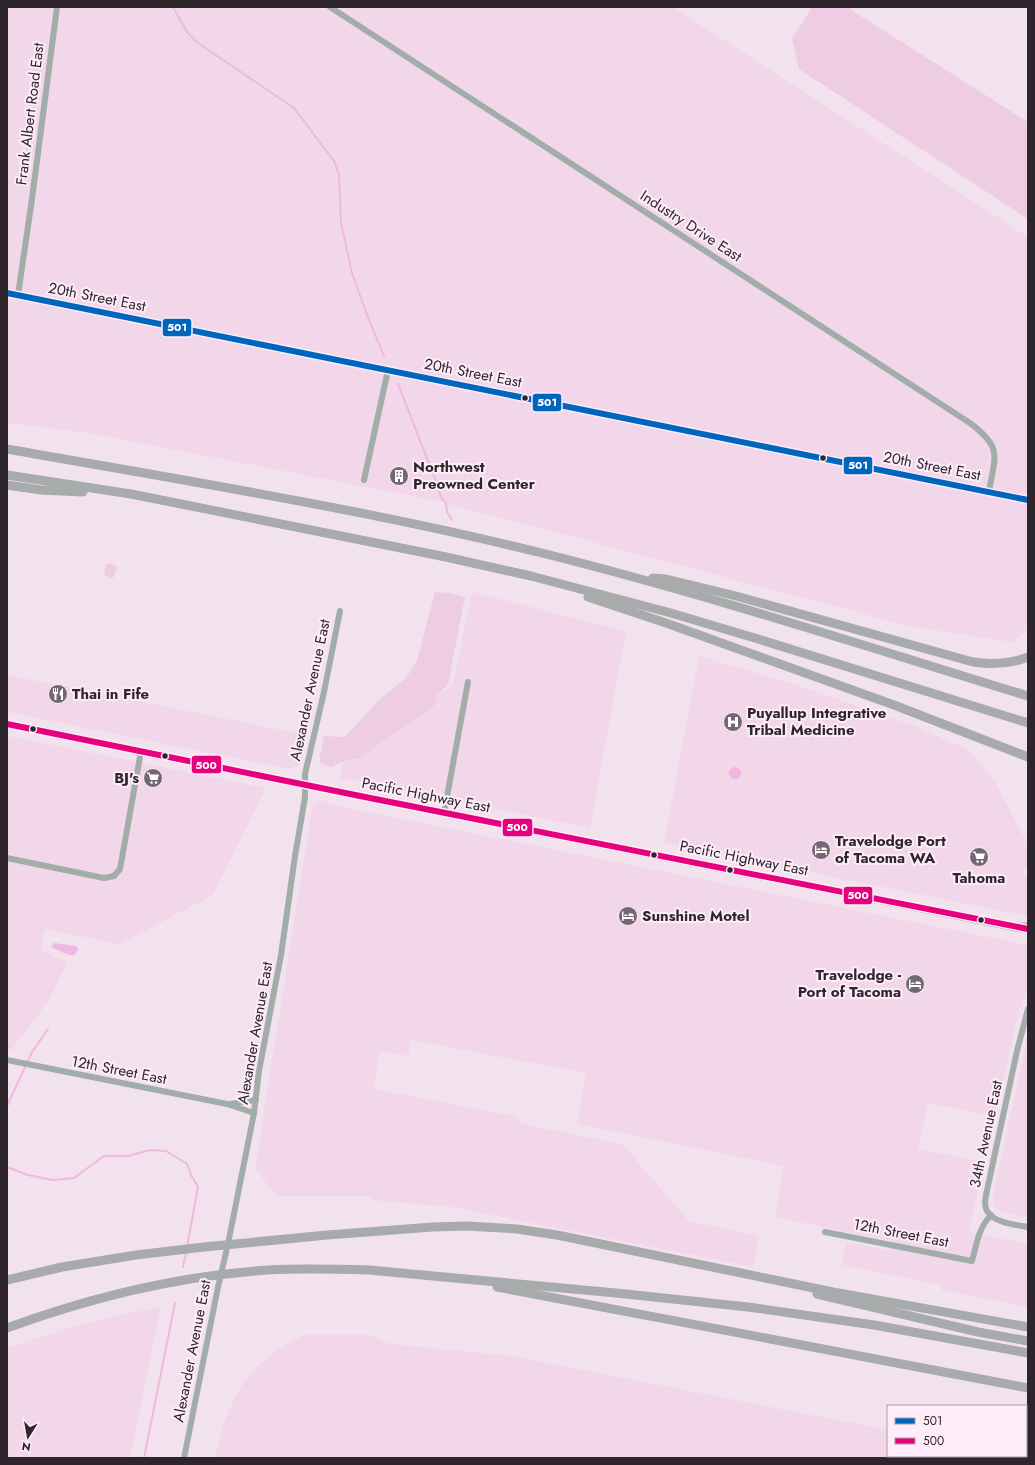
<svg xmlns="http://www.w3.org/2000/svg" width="1035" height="1465" viewBox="0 0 1035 1465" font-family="Jost,sans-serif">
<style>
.built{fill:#f1d7e9}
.green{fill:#eecce4}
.water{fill:#f0b8e0}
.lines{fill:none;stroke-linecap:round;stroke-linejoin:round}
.stream{stroke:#f0b8e0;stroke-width:2}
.minor{stroke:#a2ada9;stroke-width:6}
.major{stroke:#9ea6a4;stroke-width:8}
.highway{stroke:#a7abac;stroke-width:9}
.bus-1-casing{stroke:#feedf9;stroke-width:9}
.bus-2-casing{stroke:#feedf9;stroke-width:9}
.bus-1{stroke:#0065bd;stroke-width:6}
.bus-2{stroke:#e5007d;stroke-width:6}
.bus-dot{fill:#2f252c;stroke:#feedf9;stroke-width:1.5}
.labels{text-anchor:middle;stroke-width:4;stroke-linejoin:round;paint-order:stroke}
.street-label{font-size:15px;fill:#2f252c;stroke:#feedf9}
.poi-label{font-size:15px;font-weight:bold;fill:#2f252c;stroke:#feedf9;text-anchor:start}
.line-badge{stroke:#feedf9;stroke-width:1.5}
.badge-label{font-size:11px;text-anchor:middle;font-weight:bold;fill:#fff}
</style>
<rect width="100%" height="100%" fill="#f2e2ed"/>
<!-- built -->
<g class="built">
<polygon points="7,7 673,7 1028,237 1028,629 1012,642 913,627 433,500 83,432 7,423"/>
<polygon points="472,592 626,631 590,828 349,779 343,781 340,780 344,756 361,757 434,706 437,696 453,685"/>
<polygon points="699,656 800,686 915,726 970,751 995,782 1028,845 1028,868 1020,873 1028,875 1028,916 664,843"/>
<polygon points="7,675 307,735 299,766 289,769 7,712"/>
<polygon points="7,736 266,788 213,895 119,944 45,929 41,948 43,951 67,963 48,1002 11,1050 7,1049"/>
<polygon points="321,800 333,805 1028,945 1028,989 1018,1014 995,1116 928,1103 918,1149 984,1162 969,1232 1028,1244 1028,1307 941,1290 942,1285 842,1265 846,1242 890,1251 892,1241 775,1217 784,1166 577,1124 586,1073 411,1040 408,1056 380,1050 373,1089 519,1117 518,1123 622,1144 689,1221 759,1236 753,1267 452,1207 371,1200 370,1196 277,1196 255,1169 312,808 315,803"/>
<polygon points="1028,1034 1028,1218 1000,1211 995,1208 993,1202 993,1196"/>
<polygon points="161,1307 130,1458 7,1458 7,1348 78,1325 124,1314"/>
<polygon points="305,1335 368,1335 390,1344 512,1356 888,1430 888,1456 978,1456 996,1458 215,1458 224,1423 234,1399 245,1381 257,1367 275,1352 289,1342"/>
</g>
<!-- green -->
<g class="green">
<polygon points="812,7 849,7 856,13 1028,122 1028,219 799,69 792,39"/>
<polygon points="107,563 117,566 113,578 104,575"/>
<polygon points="435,592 451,593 465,597 448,684 437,696 434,706 361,757 361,759 348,759 331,767 320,763 320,757 324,736 345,737 379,700 406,678 417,661"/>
</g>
<!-- water -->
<g class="water">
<circle cx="735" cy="773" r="6"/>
<polygon points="54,943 76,946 79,949 74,955 69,955 53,948 52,946"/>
</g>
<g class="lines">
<!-- stream -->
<g class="stream">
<polyline points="173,7 187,32 198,43 294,108 334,161 339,174 341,223 352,273 366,312 384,356"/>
<polyline points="398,384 435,479 441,497 446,503 447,512 452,520"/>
<polyline points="7,1106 32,1052 48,1029"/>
<polyline points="7,1167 28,1175 53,1180 74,1178 104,1156 128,1156 150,1150 166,1151 187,1164 191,1175 198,1187 187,1247"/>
<polyline points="183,1267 186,1253"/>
<polyline points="144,1458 175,1303"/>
</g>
<!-- minor -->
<g class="minor">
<path d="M330 7 970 423C1003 448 995 455 989 492"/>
<polyline points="18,295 32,199 57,7"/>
<polyline points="364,480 388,370"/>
<polyline points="444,813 468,682"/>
<polyline points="7,858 104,878 114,876 120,869 141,751"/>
<path d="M1028 1009 1017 1051 986 1195C985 1200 984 1206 987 1211 994 1223 1016 1225 1028 1227"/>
<polyline points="7,1060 227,1104 254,1113"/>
<polyline points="230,1104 256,1100"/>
<path d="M825 1232 972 1261C977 1243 978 1229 991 1215"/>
<polyline points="184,1458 218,1287 228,1244 254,1113 259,1071 281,955 295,856 305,797 305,774 324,692 340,611"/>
</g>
<!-- major -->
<g class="major">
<polyline points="7,293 1028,500"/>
<polyline points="7,724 365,797 1024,929"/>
</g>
<!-- highway -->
<g class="highway">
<path d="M7 449C187 481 369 510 546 554 709 595 868 647 1028 696"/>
<polyline points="7,475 131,494 446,557 531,576 671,613 758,639 1028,723"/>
<polyline points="7,485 41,490 83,492"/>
<path d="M653 578 666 579 736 596 973 662C992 665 1010 664 1028 657"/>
<polyline points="588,597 666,623 894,705 1028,757"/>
<polyline points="1019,927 1028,927"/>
<polyline points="7,1280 62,1267 136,1255 204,1247 327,1235 433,1227 467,1226 517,1229 557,1235 833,1292 1028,1327"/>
<polyline points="497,1287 1028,1388"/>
<polyline points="817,1294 978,1332 1028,1341"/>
<path d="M7 1328C91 1297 178 1276 268 1270 302 1268 335 1269 369 1270L616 1293 748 1307 874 1325 1028 1353"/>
</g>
<defs>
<polyline id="bus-1" points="7,293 1028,500"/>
<polyline id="bus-2" points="7,724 365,797 1028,929"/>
</defs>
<!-- bus-1 casing -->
<use href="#bus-1" class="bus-1-casing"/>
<!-- bus-2 casing -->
<use href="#bus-2" class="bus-2-casing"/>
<!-- bus-1 -->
<use href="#bus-1" class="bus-1"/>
<!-- bus-2 -->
<use href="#bus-2" class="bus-2"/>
</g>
<!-- icons -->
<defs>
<symbol id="building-disc" viewBox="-11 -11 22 22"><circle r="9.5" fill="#736770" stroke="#feedf9"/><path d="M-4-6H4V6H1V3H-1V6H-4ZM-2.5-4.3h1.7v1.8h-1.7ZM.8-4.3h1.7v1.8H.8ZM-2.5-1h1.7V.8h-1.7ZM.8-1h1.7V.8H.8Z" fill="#fff"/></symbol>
<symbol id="restaurant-disc" viewBox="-11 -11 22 22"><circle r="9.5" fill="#736770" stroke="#feedf9"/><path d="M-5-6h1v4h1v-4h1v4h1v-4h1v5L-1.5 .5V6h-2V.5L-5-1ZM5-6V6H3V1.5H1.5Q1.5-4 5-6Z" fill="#fff"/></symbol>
<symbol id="hospital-disc" viewBox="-11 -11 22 22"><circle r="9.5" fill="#736770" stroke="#feedf9"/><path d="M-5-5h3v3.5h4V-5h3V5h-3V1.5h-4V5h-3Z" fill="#fff"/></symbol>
<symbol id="supermarket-disc" viewBox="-11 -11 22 22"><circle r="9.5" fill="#736770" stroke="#feedf9"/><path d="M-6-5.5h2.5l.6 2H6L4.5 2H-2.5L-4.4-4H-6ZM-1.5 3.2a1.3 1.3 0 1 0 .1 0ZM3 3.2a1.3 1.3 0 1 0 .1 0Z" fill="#fff"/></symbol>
<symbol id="hotel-disc" viewBox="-11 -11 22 22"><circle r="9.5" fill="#736770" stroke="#feedf9"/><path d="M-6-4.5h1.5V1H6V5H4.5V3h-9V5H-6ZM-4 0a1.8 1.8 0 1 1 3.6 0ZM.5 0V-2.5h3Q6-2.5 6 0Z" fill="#fff"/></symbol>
</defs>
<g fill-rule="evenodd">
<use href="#building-disc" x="388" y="465" width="22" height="22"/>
<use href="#restaurant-disc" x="47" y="683" width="22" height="22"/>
<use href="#hospital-disc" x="722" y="711" width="22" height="22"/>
<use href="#supermarket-disc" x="142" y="767" width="22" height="22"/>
<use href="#hotel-disc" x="810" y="839" width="22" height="22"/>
<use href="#supermarket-disc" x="968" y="846" width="22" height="22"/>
<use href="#hotel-disc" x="617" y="905" width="22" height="22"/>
<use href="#hotel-disc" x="904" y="973" width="22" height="22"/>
</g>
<!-- markers -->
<g class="bus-dot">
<circle cx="525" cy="398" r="3.5"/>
<circle cx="823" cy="458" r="3.5"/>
<circle cx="33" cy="729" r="3.5"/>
<circle cx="165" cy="756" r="3.5"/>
<circle cx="654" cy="855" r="3.5"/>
<circle cx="730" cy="870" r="3.5"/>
<circle cx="981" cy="920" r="3.5"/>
</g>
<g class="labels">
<!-- street labels -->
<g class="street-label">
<text transform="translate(30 114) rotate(-83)" y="5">Frank Albert Road East</text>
<text transform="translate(691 226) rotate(33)" y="5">Industry Drive East</text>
<text transform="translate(97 297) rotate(11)" y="5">20th Street East</text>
<text transform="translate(473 373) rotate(11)" y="5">20th Street East</text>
<text transform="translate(932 466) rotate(11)" y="5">20th Street East</text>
<text transform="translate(310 690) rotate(-78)" y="5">Alexander Avenue East</text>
<text transform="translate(426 795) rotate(11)" y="5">Pacific Highway East</text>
<text transform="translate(744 858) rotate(11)" y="5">Pacific Highway East</text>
<text transform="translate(255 1033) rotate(-80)" y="5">Alexander Avenue East</text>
<text transform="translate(119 1070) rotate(11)" y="5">12th Street East</text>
<text transform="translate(986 1134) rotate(-78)" y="5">34th Avenue East</text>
<text transform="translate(901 1233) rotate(11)" y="5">12th Street East</text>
<text transform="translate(192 1351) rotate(-79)" y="5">Alexander Avenue East</text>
</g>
<!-- poi labels -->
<g class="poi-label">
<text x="413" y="472">Northwest<tspan x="413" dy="17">Preowned Center</tspan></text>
<text x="72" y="699">Thai in Fife</text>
<text x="747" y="718">Puyallup Integrative<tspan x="747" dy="17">Tribal Medicine</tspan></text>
<text x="139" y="783" text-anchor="end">BJ's</text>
<text x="835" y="846">Travelodge Port<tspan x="835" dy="17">of Tacoma WA</tspan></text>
<text x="979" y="883" text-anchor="middle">Tahoma</text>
<text x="642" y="921">Sunshine Motel</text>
<text x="901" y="980" text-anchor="end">Travelodge -<tspan x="901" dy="17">Port of Tacoma</tspan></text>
</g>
</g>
<g class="line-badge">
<rect x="162" y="318" width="30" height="19" rx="4" fill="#0065bd"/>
<rect x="532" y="393" width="30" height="19" rx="4" fill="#0065bd"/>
<rect x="843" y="456" width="30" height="19" rx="4" fill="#0065bd"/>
<rect x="191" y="755" width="31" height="19" rx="4" fill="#e5007d"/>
<rect x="502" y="818" width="31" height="19" rx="4" fill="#e5007d"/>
<rect x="843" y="886" width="30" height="19" rx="4" fill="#e5007d"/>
</g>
<g class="badge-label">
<text x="177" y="331">501</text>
<text x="547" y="406">501</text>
<text x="858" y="469">501</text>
<text x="206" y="769">500</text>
<text x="517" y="831">500</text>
<text x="858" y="899">500</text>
</g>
<!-- border -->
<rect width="1035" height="1465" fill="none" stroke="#2f252c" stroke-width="16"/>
<!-- legend -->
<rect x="887" y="1405" width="140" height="52" fill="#feedf9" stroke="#ab9da7"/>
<rect x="895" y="1418" width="20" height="6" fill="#0065bd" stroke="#ab9da7"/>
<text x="923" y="1425" font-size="12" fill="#2f252c">501</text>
<rect x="895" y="1438" width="20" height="6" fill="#e5007d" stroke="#ab9da7"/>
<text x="923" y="1445" font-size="12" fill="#2f252c">500</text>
<!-- north arrow -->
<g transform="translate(28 1437) rotate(191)" stroke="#feedf9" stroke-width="3" paint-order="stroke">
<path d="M0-3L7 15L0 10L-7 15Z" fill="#2f252c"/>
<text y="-6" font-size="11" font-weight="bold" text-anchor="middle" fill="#2f252c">N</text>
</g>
</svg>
